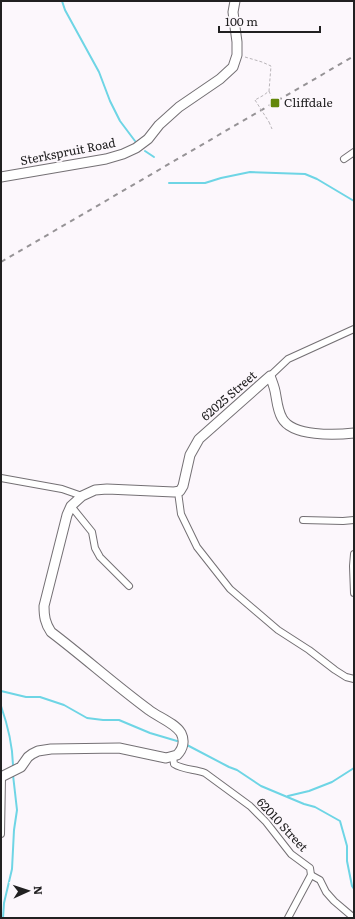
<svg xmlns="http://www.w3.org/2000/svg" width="355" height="919" viewBox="0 0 355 919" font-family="Literata,serif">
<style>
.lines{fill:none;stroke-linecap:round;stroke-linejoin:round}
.stream{stroke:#6ed5e5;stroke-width:2}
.street-casing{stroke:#747074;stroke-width:8}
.secondary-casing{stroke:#747074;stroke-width:11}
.path{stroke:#b9b5b9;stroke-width:1;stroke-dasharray:3 2;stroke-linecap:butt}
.street{stroke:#fff;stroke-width:6}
.secondary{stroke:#fff;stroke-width:9}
.rail{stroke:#969396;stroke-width:2;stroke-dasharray:5 5;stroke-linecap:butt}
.path-bridge{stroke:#b9b5b9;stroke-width:1;stroke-dasharray:3 2;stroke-linecap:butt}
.poi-dot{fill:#63870a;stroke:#fcf7fc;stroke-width:1.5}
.labels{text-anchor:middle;stroke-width:4;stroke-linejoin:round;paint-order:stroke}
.poi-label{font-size:12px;fill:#212021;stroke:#fcf7fc;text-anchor:start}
.street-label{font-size:12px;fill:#212021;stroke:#fcf7fc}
</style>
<rect width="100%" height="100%" fill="#fcf7fc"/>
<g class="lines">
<!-- stream -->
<g class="stream">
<polyline points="62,1 65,10 99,72 110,101 120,121 135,141"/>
<polyline points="145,151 154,157"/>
<polyline points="169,183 205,183 221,178 250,172 305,174 317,179 354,201"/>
<polyline points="1,691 26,697 40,697 64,705 87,718 103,720 119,720 150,733 177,741"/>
<path d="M1 706C8 726 13 747 13 768"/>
<polyline points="187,745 229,767 237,770 261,786 304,804 315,807 340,821 347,846 347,861 352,886 354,889"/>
<polyline points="288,796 309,791 332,782 354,768"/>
<polyline points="3,918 4,903 12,869 14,830 17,810 13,775"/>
</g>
<defs>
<g id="street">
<polyline points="344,159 354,152"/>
<polyline points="270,376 288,359 354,329"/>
<polyline points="1,478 62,489 82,496"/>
<polyline points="178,492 181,514 197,547 230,589 278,630 309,650 335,670 346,677 354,679"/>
<polyline points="71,506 92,532 95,548 100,557 129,586"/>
<polyline points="303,520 343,521 354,520"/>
<polyline points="354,554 353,566 354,593"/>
<path d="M173 757 174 764C183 770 195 769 205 773L250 806 266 822 291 854 310 868 311 875 288 918"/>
<polyline points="1,834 2,777"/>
<polyline points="311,875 320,880 326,892 334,901 354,918"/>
</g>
<g id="secondary">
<polyline points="1,177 106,159 123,154 136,148 148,139 159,125 179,107 220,79 233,67 237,55 237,42 233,12 235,1"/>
<path d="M1 777 21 767 28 757 32 754 38 751 51 749 119 748 166 758 177 755C183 749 185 741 181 733 175 723 158 717 149 710 115 685 84 657 51 632 45 623 44 616 44 606L67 515 71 506 82 496 95 490 107 489 174 492 180 491 183 486 190 455 199 439 270 376C272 381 274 386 275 391 277 400 277 409 282 418 292 437 336 435 354 433"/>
</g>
</defs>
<!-- street casing -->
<use href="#street" class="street-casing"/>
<!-- secondary casing -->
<use href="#secondary" class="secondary-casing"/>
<!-- path -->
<g class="path">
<polyline points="245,57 262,62 271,66 269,91 264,95 255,100"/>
<polyline points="269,91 271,96"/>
<polyline points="269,122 272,129"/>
</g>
<!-- street -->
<use href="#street" class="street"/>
<!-- secondary -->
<use href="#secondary" class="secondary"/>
<!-- rail -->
<polyline class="rail" points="1,262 354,56"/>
<!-- path-bridge -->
<polyline class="path-bridge" points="255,100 269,122"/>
</g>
<!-- markers -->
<rect class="poi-dot" x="270" y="98" width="10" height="10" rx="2"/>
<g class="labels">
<!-- poi labels -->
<g class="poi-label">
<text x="284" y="107">Cliffdale</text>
</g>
<!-- street labels -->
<g class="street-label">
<text transform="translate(68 152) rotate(-11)" y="4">Sterkspruit Road</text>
<text transform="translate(229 396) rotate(-41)" y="4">62025 Street</text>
<text transform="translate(282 825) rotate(47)" y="4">62010 Street</text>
</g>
</g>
<!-- border -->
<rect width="355" height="919" fill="none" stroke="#212021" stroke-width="4"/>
<!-- north arrow -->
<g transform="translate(28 891) rotate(87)" stroke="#fcf7fc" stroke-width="3" paint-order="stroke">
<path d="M0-3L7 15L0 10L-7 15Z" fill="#212021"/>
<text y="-6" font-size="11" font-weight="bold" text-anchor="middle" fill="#212021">N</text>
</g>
<!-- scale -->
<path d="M219 26v6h101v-6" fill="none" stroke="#212021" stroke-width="2"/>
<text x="225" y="26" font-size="12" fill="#212021" stroke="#fcf7fc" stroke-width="3" paint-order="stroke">100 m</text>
</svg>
